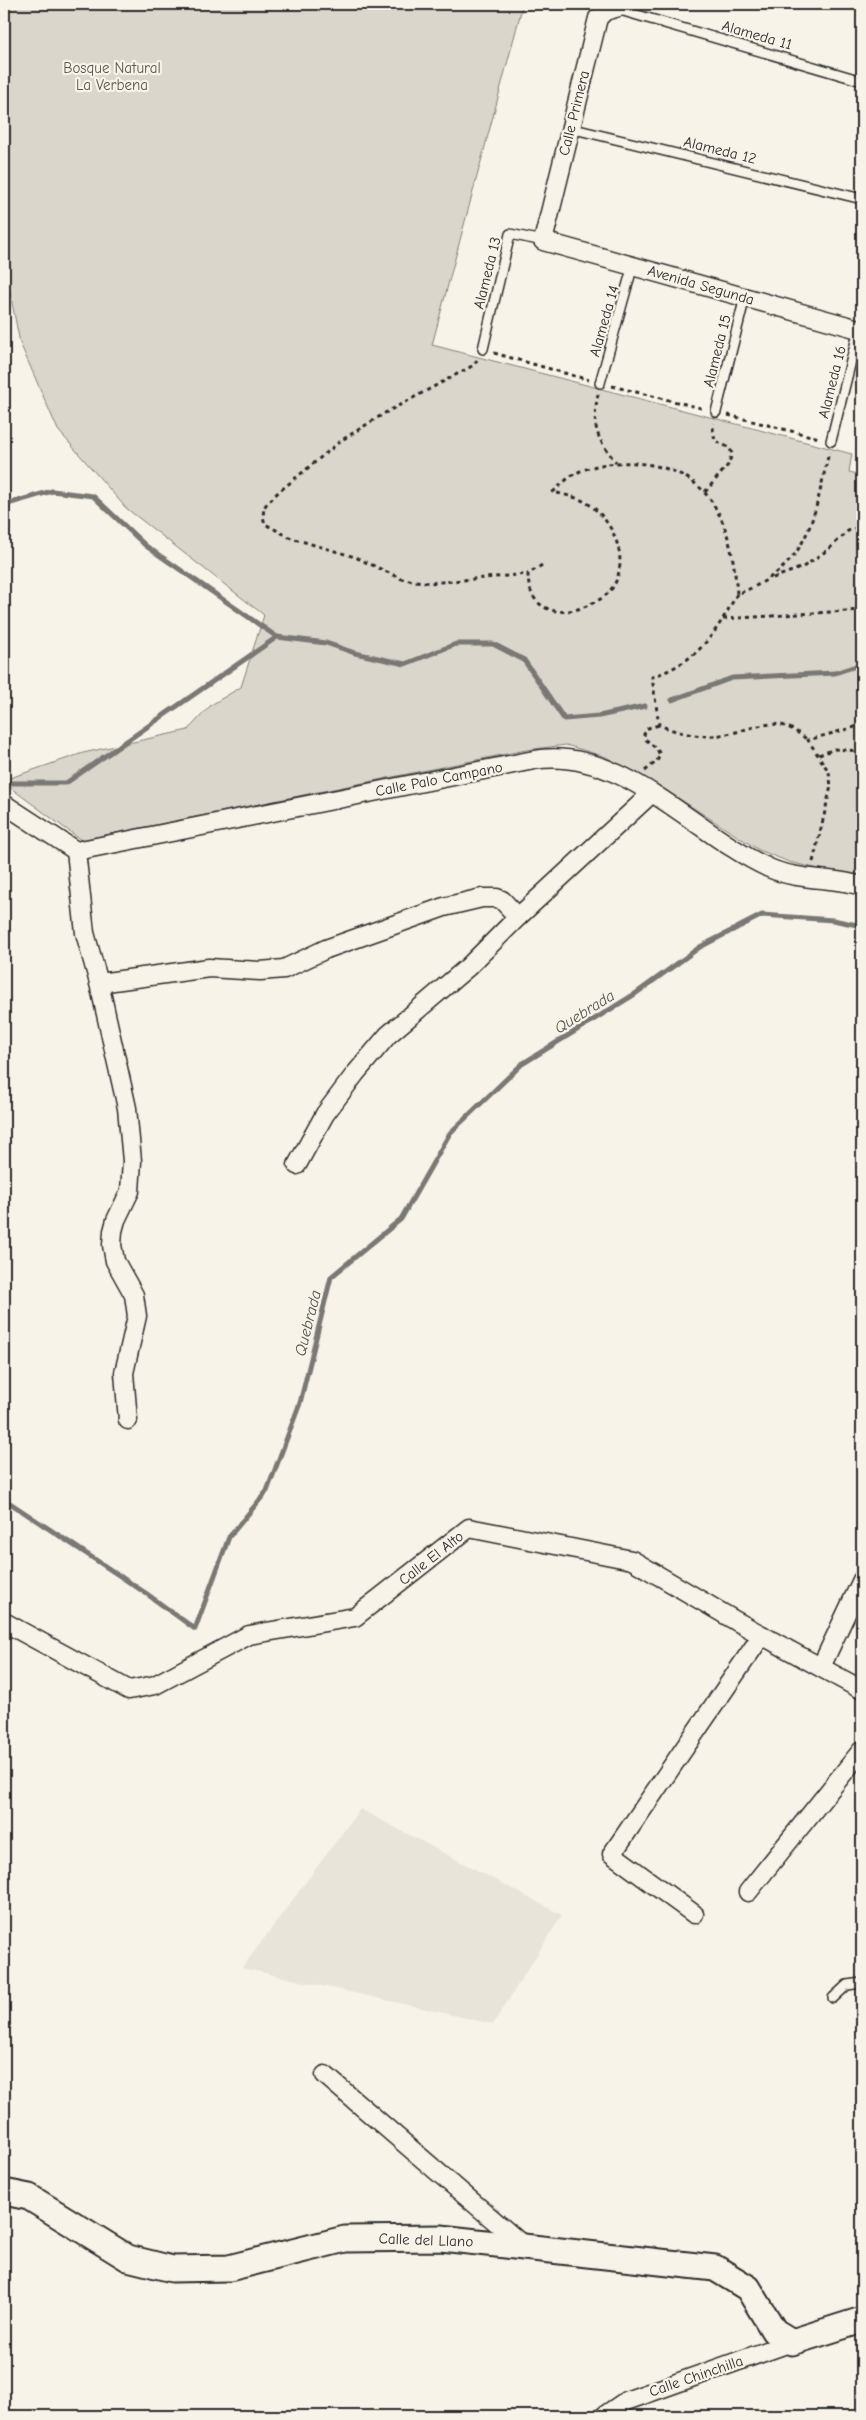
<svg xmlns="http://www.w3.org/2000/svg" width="866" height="2420" viewBox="0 0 866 2420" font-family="'Comic Neue',sans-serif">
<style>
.built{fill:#e8e4da}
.green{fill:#dad6cc;stroke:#82807c}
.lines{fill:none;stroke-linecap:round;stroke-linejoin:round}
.stream{stroke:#7a7874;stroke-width:5}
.service-casing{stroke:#2b2b2b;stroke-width:12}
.minor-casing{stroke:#2b2b2b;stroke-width:21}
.secondary-casing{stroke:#2b2b2b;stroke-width:29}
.path{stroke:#2b2b2b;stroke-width:3;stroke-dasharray:4 4;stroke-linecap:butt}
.service{stroke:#f7f3e8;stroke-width:9}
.minor{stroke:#f7f3e8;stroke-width:18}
.secondary{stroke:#f7f3e8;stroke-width:25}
.labels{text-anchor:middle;stroke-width:4.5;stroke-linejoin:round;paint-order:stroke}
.street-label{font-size:15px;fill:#2b2b2b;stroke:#f7f3e8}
.park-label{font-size:15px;fill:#575653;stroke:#f7f3e8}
.water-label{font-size:16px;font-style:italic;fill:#53524f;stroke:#f7f3e8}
</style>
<rect width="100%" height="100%" fill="#f7f3e8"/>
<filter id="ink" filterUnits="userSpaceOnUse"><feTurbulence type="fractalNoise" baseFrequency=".02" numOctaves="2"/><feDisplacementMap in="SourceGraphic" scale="10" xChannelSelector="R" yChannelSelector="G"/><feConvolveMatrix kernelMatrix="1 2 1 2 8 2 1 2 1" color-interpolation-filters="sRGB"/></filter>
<g filter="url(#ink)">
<!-- built -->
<polygon class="built" points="360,1809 562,1915 493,2024 242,1968"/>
<!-- green -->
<polygon class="green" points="4,4 523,4 432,345 852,454 849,472 862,475 862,879 789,862 759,850 667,791 606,757 566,745 526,750 81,840 4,783 4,780 83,753 188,730 211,705 241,687 264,615 126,508 58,430 20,343 4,262"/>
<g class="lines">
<!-- stream -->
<g class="stream">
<polyline points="4,505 52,491 93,496 146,546 277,637 326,643 355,653 405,664 456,644 493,644 524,660 564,719 599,716 645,706"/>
<polyline points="672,700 732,678 835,673 862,664"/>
<polyline points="4,783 66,783 277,637"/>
<polyline points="4,1499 147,1594 195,1629 229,1537 267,1491 300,1403 331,1277 401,1219 450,1133 522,1064 635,994 700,947 762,915 833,920 862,926"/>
</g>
<defs>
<g id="service">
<polyline points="620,10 862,81"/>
<polyline points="570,128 862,199"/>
<polyline points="483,349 510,234 543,241"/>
<polyline points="600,383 633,265"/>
<polyline points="716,412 745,297"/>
<polyline points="831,441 859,329"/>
<polyline points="833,1998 847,1985 862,1983"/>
</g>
<g id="minor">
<polyline points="629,4 605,11 598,18 543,241 862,330"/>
<path d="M4 804 76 851 534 760C622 745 695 835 769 868 798 881 833 877 862 886"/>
<polyline points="76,851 85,933 99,983 209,968 260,971 284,969 326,949 444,907 482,898 497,898 502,900 518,917"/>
<polyline points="99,983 127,1108 132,1161 130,1191 116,1220 113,1231 112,1245 115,1261 134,1295 137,1316 124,1373 128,1420"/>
<polyline points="297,1165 325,1114 355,1074 388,1035 468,967 518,917 652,793"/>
<polyline points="4,1622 129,1690 155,1685 249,1635 355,1617 469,1528 632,1560 736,1621 862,1690"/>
<polyline points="821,1667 862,1580"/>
<polyline points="748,1892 862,1750"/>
<polyline points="694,1914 612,1854 762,1635"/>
<polyline points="325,2075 525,2247"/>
<polyline points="604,2416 626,2401 792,2342"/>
</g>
<polyline id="secondary" points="4,2192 29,2197 128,2258 172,2269 229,2268 345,2239 441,2238 715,2268 748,2288 774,2331 792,2342 862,2320"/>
</defs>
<!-- service casing -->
<use href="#service" class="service-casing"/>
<!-- minor casing -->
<use href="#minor" class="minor-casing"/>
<!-- secondary casing -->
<use href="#secondary" class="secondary-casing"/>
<!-- path -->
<g class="path">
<polyline points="494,353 589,380"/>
<polyline points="477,360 474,365 385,413 342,440 275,495 264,507 263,517 265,524 291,538 355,557 402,579 430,583 528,574"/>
<polyline points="612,386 705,409"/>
<path d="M598 394C592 426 595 437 616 462"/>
<polyline points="728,415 819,438"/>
<polyline points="705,492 728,465 732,454 730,448 715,441 713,430 714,423"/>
<path d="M542 565 528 574C528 609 556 618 584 607 593 603 603 599 610 591 634 561 611 512 579 499 571 496 561 494 553 492 560 486 568 477 576 473 614 455 677 460 705 493 729 521 734 559 737 594 810 567 813 520 829 452"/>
<polyline points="773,578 803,567 829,549 848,531 856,528 862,531"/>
<path d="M737 594C714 636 698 661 652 677L659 725C681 734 704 739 727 734 745 731 766 720 785 726 793 729 801 735 808 740"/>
<polyline points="723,619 862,610"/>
<polyline points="819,755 834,749 862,751"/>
<polyline points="645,771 657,761 660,755 657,749 644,738 644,734 648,728 659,725"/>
<polyline points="813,862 831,786 829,772 808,740 862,725"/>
</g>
<!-- service -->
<use href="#service" class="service"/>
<!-- minor -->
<use href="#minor" class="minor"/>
<!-- secondary -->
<use href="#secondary" class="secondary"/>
</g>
</g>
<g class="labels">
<!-- street labels -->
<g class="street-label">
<text transform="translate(757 35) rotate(16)" y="5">Alameda 11</text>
<text transform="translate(574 113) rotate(-76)" y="5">Calle Primera</text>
<text transform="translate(720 150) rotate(14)" y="5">Alameda 12</text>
<text transform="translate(487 273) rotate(-76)" y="5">Alameda 13</text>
<text transform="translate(701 285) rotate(16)" y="5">Avenida Segunda</text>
<text transform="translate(604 321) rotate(-74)" y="5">Alameda 14</text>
<text transform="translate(717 351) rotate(-76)" y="5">Alameda 15</text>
<text transform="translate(832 382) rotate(-76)" y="5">Alameda 16</text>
<text transform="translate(439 779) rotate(-11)" y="5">Calle Palo Campano</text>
<text transform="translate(431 1558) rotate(-38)" y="5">Calle El Alto</text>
<text transform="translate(426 2240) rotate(2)" y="5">Calle del Llano</text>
<text transform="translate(696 2376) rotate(-19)" y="5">Calle Chinchilla</text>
</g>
<!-- park labels -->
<g class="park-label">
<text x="112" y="73">Bosque Natural<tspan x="112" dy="17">La Verbena</tspan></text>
</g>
<!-- water labels -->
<g class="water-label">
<text transform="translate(584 1011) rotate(-32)" y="6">Quebrada</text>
<text transform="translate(307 1323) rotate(-76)" y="6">Quebrada</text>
</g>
</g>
<!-- margin -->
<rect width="866" height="2420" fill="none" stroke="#f7f3e8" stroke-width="20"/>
<rect x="10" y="10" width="846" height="2400" fill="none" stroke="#2b2b2b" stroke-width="2" filter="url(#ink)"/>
</svg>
